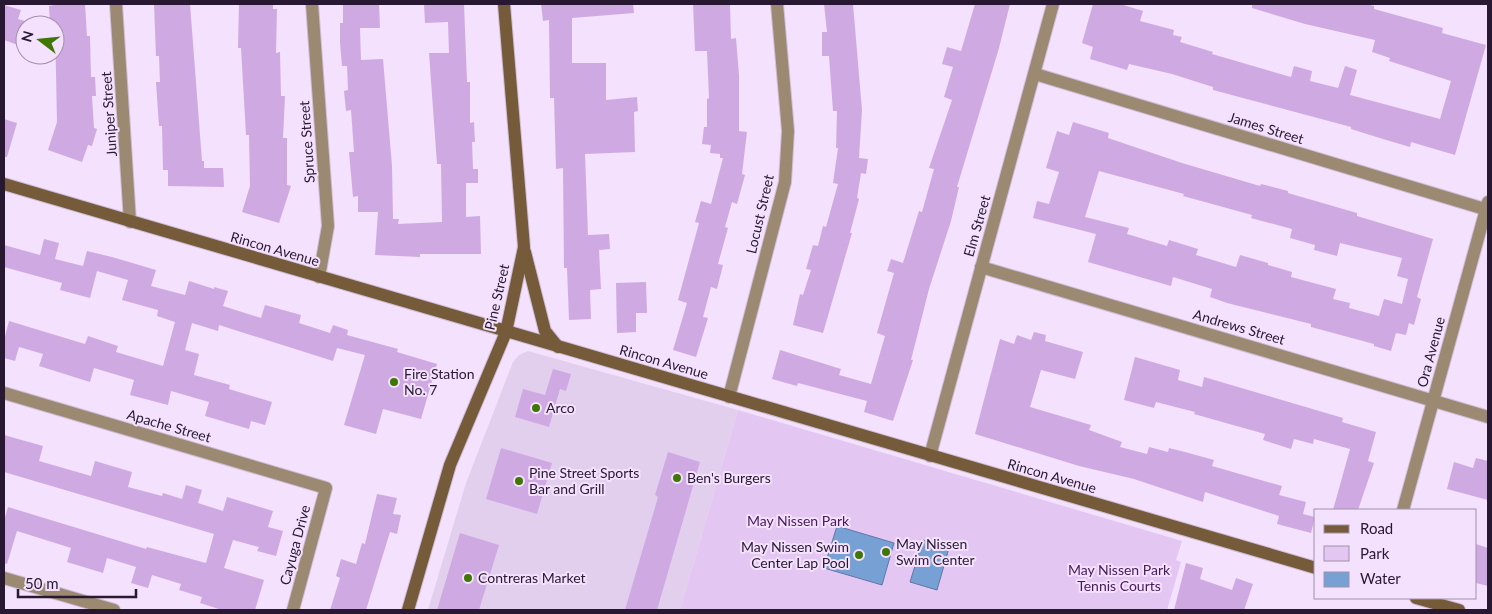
<svg xmlns="http://www.w3.org/2000/svg" width="1492" height="614" viewBox="0 0 1492 614" font-family="Lato,sans-serif">
<style>
.built{fill:#e2cfed}
.green{fill:#e3c6f2}
.water{fill:#77a1d4;stroke:#6078a3}
.building{fill:#cfaae2;fill-rule:evenodd}
.lines{fill:none;stroke-linecap:round;stroke-linejoin:round}
.street-casing{stroke:#cfbdd8;stroke-width:14}
.secondary-casing{stroke:#cfbdd8;stroke-width:14}
.street{stroke:#9b8972;stroke-width:12}
.secondary{stroke:#755b39;stroke-width:12}
.poi-dot{fill:#3f7604;stroke:#f3e1fd;stroke-width:2}
.labels{text-anchor:middle;stroke-width:4;stroke-linejoin:round;paint-order:stroke}
.street-label{font-size:14px;fill:#291831;stroke:#f3e1fd}
.poi-label{font-size:14px;fill:#291831;stroke:#f3e1fd;text-anchor:start}
.park-label{font-size:14px;fill:#48195c;stroke:#f3e1fd}
</style>
<rect width="100%" height="100%" fill="#f3e1fd"/>
<!-- built -->
<polygon class="built" points="528,351 738,410 680,610 428,610 466,483 513,362 519,355"/>
<!-- green -->
<polygon class="green" points="738,410 1182,541 1176,560 1181,562 1167,610 680,610"/>
<!-- water -->
<g class="water">
<polygon points="837,526 894,543 882,585 824,568"/>
<polygon points="923,540 949,548 937,590 910,582"/>
</g>
<!-- building -->
<g class="building">
<polygon points="60,4 85,4 87,36 90,36 91,77 95,77 96,96 92,96 94,128 97,129 92,146 88,145 82,162 48,150 57,122 55,25 50,25 49,6"/>
<polygon points="154,4 190,4 202,161 204,161 204,168 223,168 224,187 168,186 168,170 163,170 162,126 159,126 156,82 160,82 159,56 156,56"/>
<polygon points="239,4 273,4 273,9 277,9 276,53 280,52 281,96 285,96 283,138 287,138 287,185 291,186 279,223 242,212 250,186 249,135 246,135 241,48 238,48"/>
<polygon points="343,4 379,4 380,28 360,28 361,60 383,59 392,166 393,219 399,219 398,224 442,222 441,164 437,164 429,53 449,53 448,22 425,23 424,4 464,4 467,82 470,82 470,123 474,122 475,142 472,142 473,169 478,169 478,183 466,183 466,217 480,216 481,254 420,254 420,257 375,255 378,212 358,212 358,196 353,197 349,152 354,152 351,110 346,111 344,91 348,90 347,66 342,66 340,43 340,23 343,23"/>
<polygon points="541,4 633,4 634,13 572,18 572,63 606,63 606,100 637,97 638,111 634,112 635,152 585,154 588,235 609,234 610,249 599,250 601,289 590,290 591,319 569,320 567,268 564,268 563,168 556,169 554,98 550,98 549,20 543,21"/>
<polygon points="693,4 730,4 731,39 736,38 739,75 739,131 747,132 742,174 745,175 737,204 732,202 725,227 728,228 718,264 723,265 717,289 711,287 703,317 708,318 696,357 673,350 687,303 678,300 699,223 695,222 701,201 711,204 723,158 720,158 720,154 710,153 711,145 702,144 704,127 707,127 707,99 709,98 707,51 695,51"/>
<polygon points="824,4 853,4 862,110 859,158 868,159 866,174 861,173 857,198 859,199 850,233 852,233 823,333 793,325 800,294 803,295 811,270 806,269 813,245 818,246 823,226 826,227 838,184 833,183 838,148 836,148 837,111 833,111 829,56 822,56 822,32 827,32"/>
<polygon points="975,4 1010,4 999,48 957,187 959,187 951,221 929,289 911,360 913,360 893,421 864,412 867,401 798,383 797,386 772,379 780,350 841,369 839,375 871,384 885,336 877,333 894,273 887,271 891,259 903,263 919,211 922,212 934,169 929,168 952,100 944,97 953,67 942,64 947,47 961,51"/>
<polygon points="1093,4 1120,4 1143,11 1140,21 1174,30 1173,35 1182,37 1180,42 1213,52 1212,54 1291,77 1294,66 1312,71 1310,81 1338,88 1345,66 1357,70 1350,95 1440,119 1451,81 1389,61 1390,58 1372,52 1375,40 1305,24 1252,8 1252,4 1366,4 1374,6 1374,9 1443,28 1442,33 1486,45 1455,155 1411,142 1410,147 1383,139 1351,129 1351,127 1213,90 1213,87 1172,74 1129,64 1127,70 1090,59 1093,47 1082,43"/>
<polygon points="4,5 21,10 18,19 25,21 18,45 4,40"/>
<polygon points="4,119 17,123 7,157 4,157"/>
<path d="M1073 122 1109 133 1108 138 1182 163 1260 186 1261 184 1288 191V193L1357 213V216L1433 239 1417 297 1421 299 1414 325 1409 323 1406 335 1396 333 1391 351 1374 346V344L1311 327V324L1227 303 1210 297 1212 289 1173 277 1171 286 1088 262 1096 234 1033 218 1037 201 1049 204 1059 172 1046 168 1057 131 1069 135ZM1099 171 1184 194 1183 196 1252 215 1251 218 1292 229 1290 238 1315 245 1314 250 1337 256 1340 243 1402 258 1397 276 1408 279 1402 304 1384 299 1379 316 1349 308 1350 303 1333 299 1336 289 1291 277 1292 272 1268 265V263L1240 255 1236 267 1196 255 1198 249 1169 240 1167 246 1127 234 1129 228 1085 217Z"/>
<polygon points="44,239 59,243 55,259 83,266 87,251 112,257 156,270 151,286 185,295 189,281 214,289 214,287 228,291 223,306 261,318 265,305 301,315 299,323 330,333 333,325 348,330 347,335 398,349 397,352 437,364 421,419 383,409 376,434 344,425 365,355 337,348 333,361 219,325 218,331 192,323 185,350 199,354 194,375 230,385 229,389 272,402 265,425 251,421 249,429 205,416 209,402 171,391 168,405 130,395 134,380 94,368 90,382 39,366 43,354 19,347 15,361 4,358 4,340 9,321 85,344 88,336 118,346 116,352 163,366 175,322 157,316 158,310 122,300 128,280 97,271 90,298 60,290 62,283 4,267 4,245 40,255"/>
<polygon points="646,282 647,313 636,313 636,332 617,333 616,283"/>
<polygon points="1034,332 1046,335 1045,341 1083,352 1075,379 1041,370 1030,407 1091,425 1089,430 1122,442 1120,447 1147,454 1149,447 1168,452 1169,448 1185,452 1214,460 1212,466 1282,486 1279,495 1306,502 1303,514 1315,517 1311,533 1277,524 1279,516 1205,492 1203,502 1134,479 1079,466 975,434 1000,339 1014,344 1017,335 1031,340"/>
<polygon points="1135,357 1180,370 1178,380 1202,387 1204,377 1343,418 1342,422 1376,432 1368,461 1374,463 1358,510 1333,510 1350,449 1314,439 1313,444 1294,439 1291,449 1263,440 1265,434 1194,414 1195,412 1156,402 1154,408 1124,400"/>
<polygon points="553,369 571,374 566,391 560,389 549,427 515,417 523,389 545,395"/>
<polygon points="4,435 43,446 39,461 91,476 95,461 132,472 128,487 162,496 163,493 182,499 186,485 202,490 198,503 223,511 227,497 273,511 268,527 283,531 276,556 257,551 259,547 233,540 224,568 264,580 255,610 222,610 200,603 202,597 179,590 181,584 152,575 148,588 131,583 136,567 107,558 103,573 67,562 71,548 17,531 7,564 4,563 4,521 8,507 146,549 147,547 206,563 214,534 4,472"/>
<polygon points="501,448 552,463 537,514 486,499"/>
<polygon points="668,452 700,462 657,610 625,610 658,497 655,495"/>
<polygon points="1476,458 1488,461 1488,500 1447,489 1454,462 1473,468"/>
<polygon points="377,494 397,498 393,514 401,515 397,534 390,532 366,610 330,610 340,578 336,576 341,559 356,564 362,543 365,544"/>
<polygon points="460,533 499,545 479,610 437,610"/>
<polygon points="1476,544 1488,548 1488,586 1476,583"/>
<polygon points="1186,563 1203,568 1200,579 1232,590 1236,578 1253,584 1244,610 1174,610"/>
</g>
<g class="lines">
<defs>
<g id="street">
<polyline points="116,4 130,222"/>
<polyline points="312,4 328,226 319,277"/>
<polyline points="1035,74 1488,210"/>
<polyline points="981,267 1488,417"/>
<polyline points="4,393 326,488 293,610"/>
<polyline points="729,397 785,182 788,131 777,4"/>
<polyline points="930,456 1053,4"/>
<polyline points="1403,510 1488,202"/>
<polyline points="4,578 114,610"/>
</g>
<g id="secondary">
<polyline points="4,184 1316,568"/>
<polyline points="525,252 545,331 558,347"/>
<polyline points="1416,598 1459,610"/>
<polyline points="408,610 450,465 506,332 524,247 504,4"/>
</g>
</defs>
<!-- street casing -->
<use href="#street" class="street-casing"/>
<!-- secondary casing -->
<use href="#secondary" class="secondary-casing"/>
<!-- street -->
<use href="#street" class="street"/>
<!-- secondary -->
<use href="#secondary" class="secondary"/>
</g>
<!-- markers -->
<g class="poi-dot">
<circle cx="394" cy="382" r="5"/>
<circle cx="536" cy="408" r="5"/>
<circle cx="677" cy="478" r="5"/>
<circle cx="519" cy="481" r="5"/>
<circle cx="886" cy="552" r="5"/>
<circle cx="859" cy="555" r="5"/>
<circle cx="468" cy="578" r="5"/>
</g>
<g class="labels">
<!-- street labels -->
<g class="street-label">
<text transform="translate(109 114) rotate(-94)" y="5">Juniper Street</text>
<text transform="translate(1266 128) rotate(17)" y="5">James Street</text>
<text transform="translate(307 142) rotate(-94)" y="5">Spruce Street</text>
<text transform="translate(760 214) rotate(-77)" y="5">Locust Street</text>
<text transform="translate(977 226) rotate(-74)" y="5">Elm Street</text>
<text transform="translate(275 249) rotate(16)" y="5">Rincon Avenue</text>
<text transform="translate(497 297) rotate(-77)" y="5">Pine Street</text>
<text transform="translate(1239 327) rotate(16)" y="5">Andrews Street</text>
<text transform="translate(1431 352) rotate(-75)" y="5">Ora Avenue</text>
<text transform="translate(664 362) rotate(16)" y="5">Rincon Avenue</text>
<text transform="translate(169 426) rotate(16)" y="5">Apache Street</text>
<text transform="translate(1052 476) rotate(16)" y="5">Rincon Avenue</text>
<text transform="translate(295 545) rotate(-75)" y="5">Cayuga Drive</text>
</g>
<!-- poi labels -->
<g class="poi-label">
<text x="404" y="379">Fire Station<tspan x="404" dy="16">No. 7</tspan></text>
<text x="546" y="413">Arco</text>
<text x="529" y="478">Pine Street Sports<tspan x="529" dy="16">Bar and Grill</tspan></text>
<text x="687" y="483">Ben's Burgers</text>
<text x="896" y="549">May Nissen<tspan x="896" dy="16">Swim Center</tspan></text>
<text x="849" y="552" text-anchor="end">May Nissen Swim<tspan x="849" dy="16">Center Lap Pool</tspan></text>
<text x="478" y="583">Contreras Market</text>
</g>
<!-- park labels -->
<g class="park-label">
<text x="798" y="526">May Nissen Park</text>
<text x="1119" y="575">May Nissen Park<tspan x="1119" dy="16">Tennis Courts</tspan></text>
</g>
</g>
<!-- border -->
<rect width="1492" height="614" fill="none" stroke="#291831" stroke-width="10"/>
<!-- legend -->
<rect x="1314" y="509" width="162" height="90" fill="#f3e1fd" stroke="#a291ab"/>
<rect x="1324" y="525" width="25" height="8" fill="#755b39" stroke="#a291ab"/>
<text x="1360" y="534" font-size="15" fill="#291831">Road</text>
<rect x="1324" y="546" width="25" height="15" fill="#e3c6f2" stroke="#a291ab"/>
<text x="1360" y="559" font-size="15" fill="#291831">Park</text>
<rect x="1324" y="572" width="25" height="15" fill="#77a1d4" stroke="#a291ab"/>
<text x="1360" y="584" font-size="15" fill="#291831">Water</text>
<!-- north arrow -->
<g transform="translate(40 40) rotate(286)"><circle r="24" fill="#f3e1fd" stroke="#a291ab"/>
<path d="M0-4L9 19L0 12L-9 19Z" fill="#3f7604"/>
<text y="-8" font-size="14" font-weight="bold" text-anchor="middle" fill="#291831">N</text>
</g>
<!-- scale -->
<path d="M18 589v8h118v-8" fill="none" stroke="#291831" stroke-width="2.5"/>
<text x="25" y="589" font-size="15" fill="#291831" stroke="#f3e1fd" stroke-width="4" paint-order="stroke">50 m</text>
</svg>
